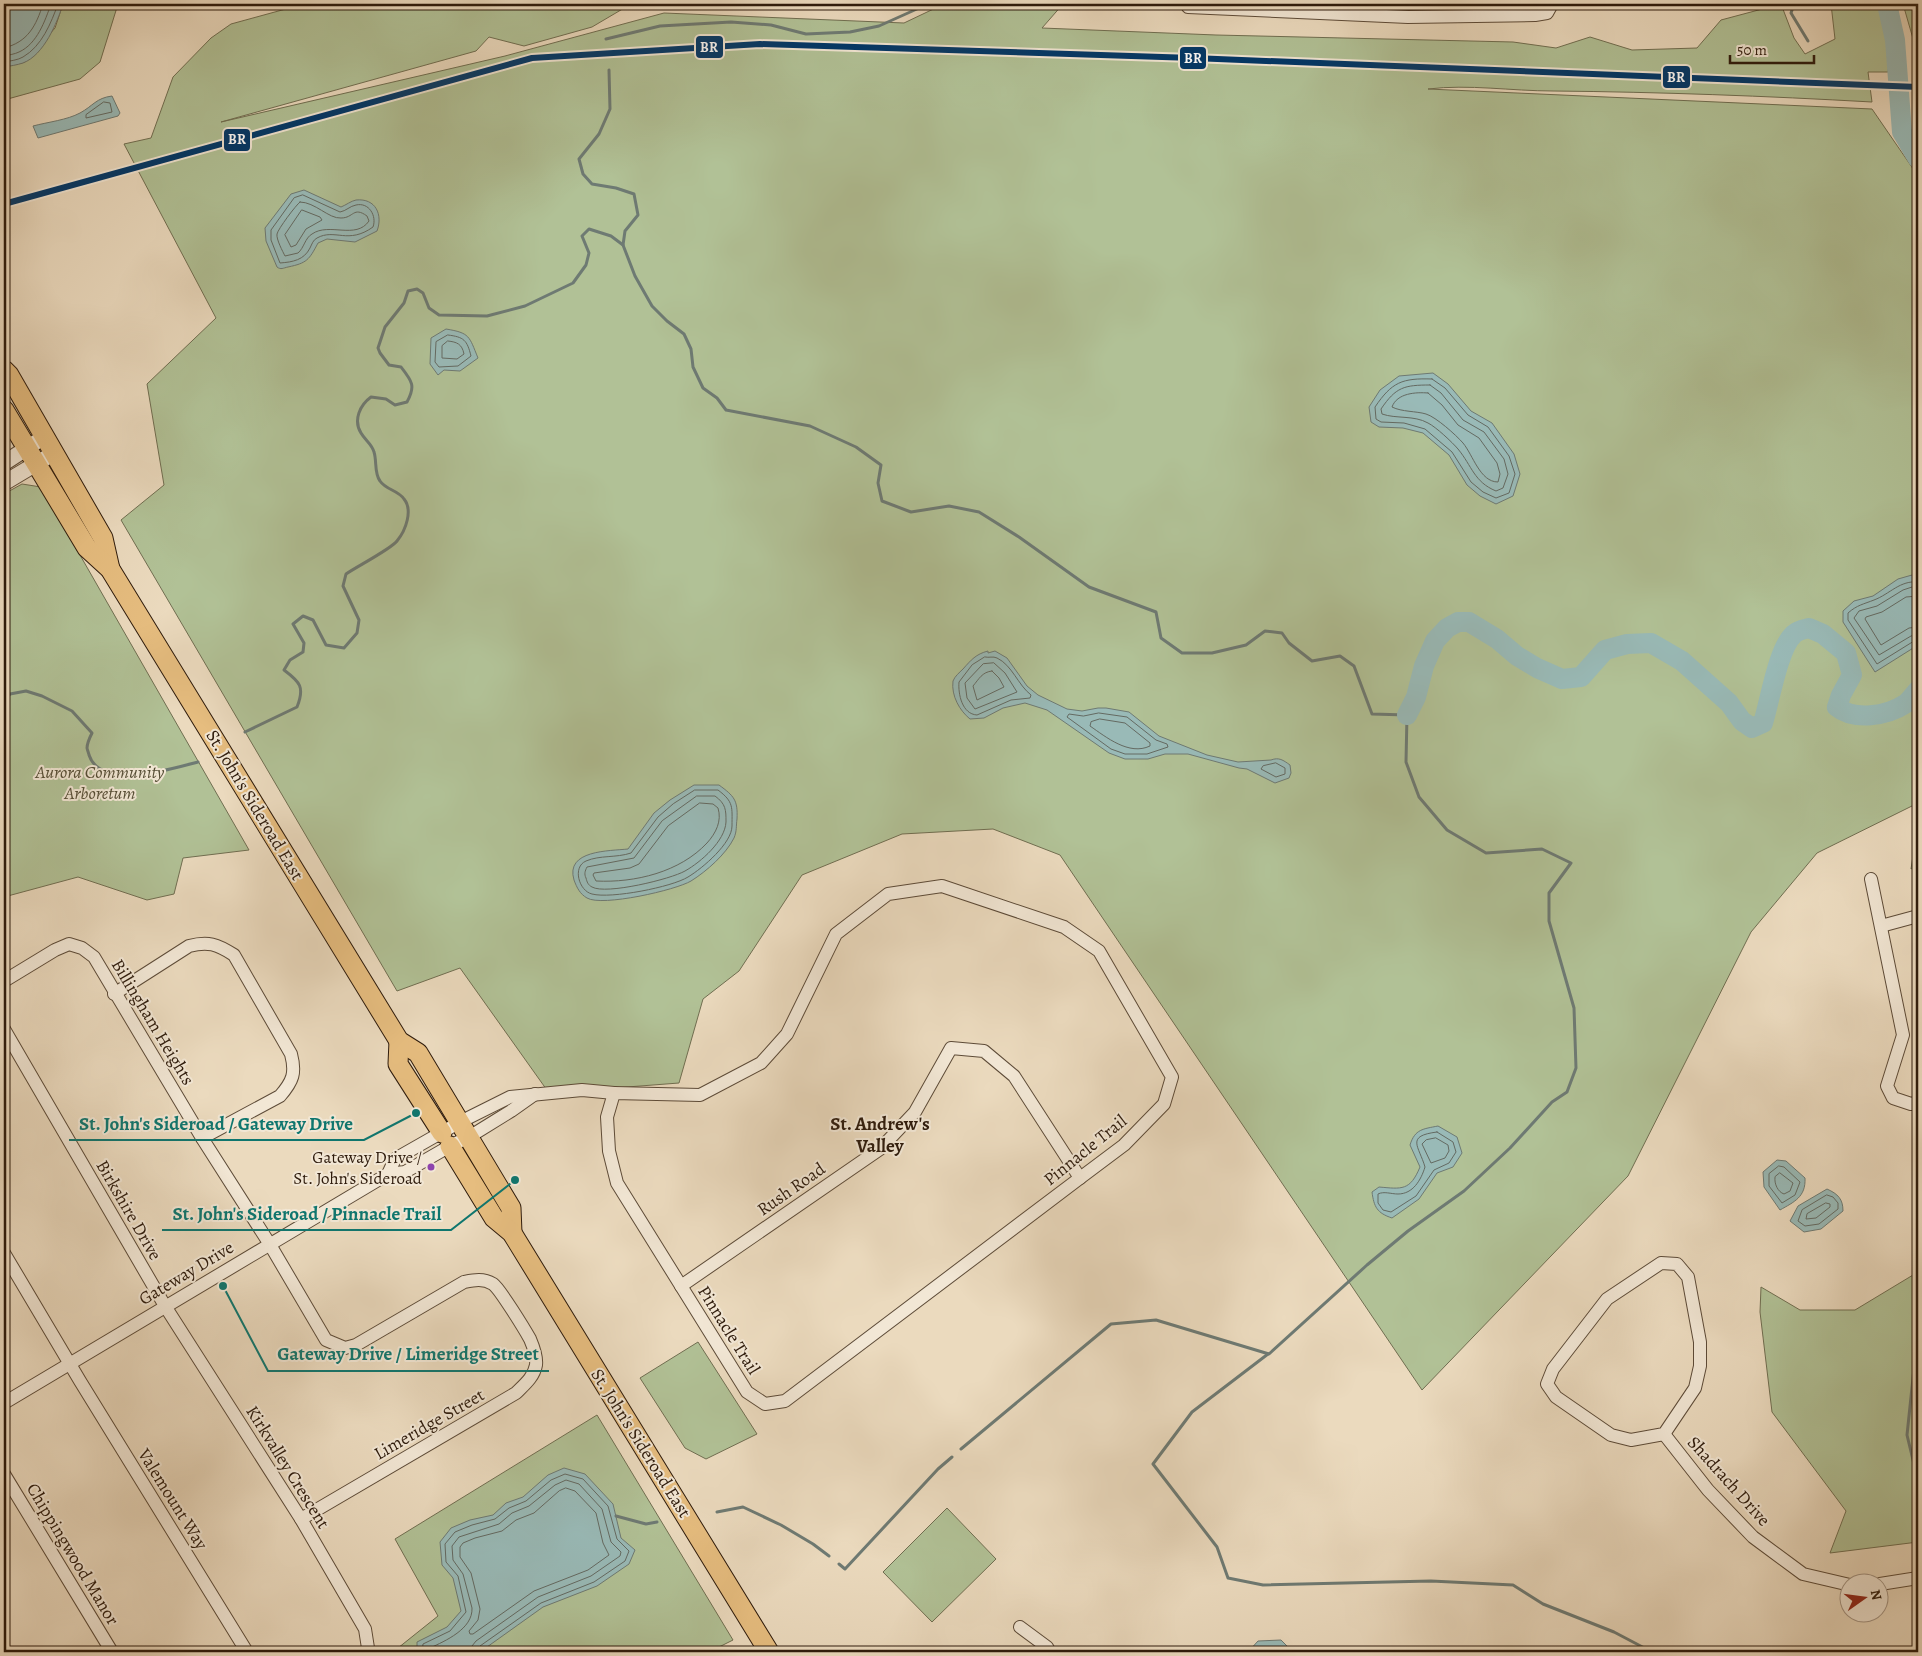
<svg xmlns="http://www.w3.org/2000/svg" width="1922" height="1656" viewBox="0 0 1922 1656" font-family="Alegreya,serif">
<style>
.green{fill:#b1c196;stroke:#706e51}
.water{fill:#99bab7;stroke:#6e7a73}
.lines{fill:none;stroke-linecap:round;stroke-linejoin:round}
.shore{stroke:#646a62;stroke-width:1}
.stream{stroke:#6e7a73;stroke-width:3}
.river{stroke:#99bab7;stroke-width:20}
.minor-casing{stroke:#5d4b38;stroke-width:14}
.tertiary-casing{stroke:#5d4b38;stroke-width:17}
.primary-casing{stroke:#2e1b0c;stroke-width:21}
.minor{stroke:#f2e7d5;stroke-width:12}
.tertiary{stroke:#f2e7d5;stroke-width:15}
.primary{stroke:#e6bd7f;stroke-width:19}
.rail-1-casing{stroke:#f2e7d5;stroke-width:10}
.rail-1{stroke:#003768;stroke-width:6}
.bus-dot{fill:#8e44ad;stroke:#f2e7d5;stroke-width:2}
.labels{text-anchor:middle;stroke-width:4;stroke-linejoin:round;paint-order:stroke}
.bus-label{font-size:17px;fill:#2e1b0c;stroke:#f2e7d5;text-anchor:end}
.park-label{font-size:18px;font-style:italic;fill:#554d35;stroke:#f2e7d5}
.street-label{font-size:18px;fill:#2e1b0c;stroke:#f2e7d5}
.neighbourhood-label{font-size:19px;font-weight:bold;fill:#2e1b0c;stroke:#f2e7d5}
.leader{fill:none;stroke:#0f766e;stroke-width:2}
.callout-dot{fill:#0f766e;stroke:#f2e7d5;stroke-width:2}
.callout-label{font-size:19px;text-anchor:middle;font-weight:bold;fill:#0f766e;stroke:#f2e7d5;stroke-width:4;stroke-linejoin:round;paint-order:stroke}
.line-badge{stroke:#f2e7d5;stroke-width:2}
.badge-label{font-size:14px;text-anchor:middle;font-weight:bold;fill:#fff}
</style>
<rect width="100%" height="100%" fill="#ebdabe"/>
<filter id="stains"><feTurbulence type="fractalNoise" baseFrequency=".004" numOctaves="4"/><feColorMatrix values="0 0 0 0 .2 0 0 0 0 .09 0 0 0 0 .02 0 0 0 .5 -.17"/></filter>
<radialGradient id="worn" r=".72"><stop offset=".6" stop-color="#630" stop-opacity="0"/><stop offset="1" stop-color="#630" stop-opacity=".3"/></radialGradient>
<!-- green -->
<g class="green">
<polygon points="63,4 118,4 100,62 80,79 4,100 4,67 25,62 55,28"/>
<path d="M304 4H631L592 27 524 46 489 37 476 51 221 122 505 56 664 13 904 23 944 4H1063L1042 28 1216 35 1513 42 1556 48 1590 37 1632 50 1697 48 1721 20 1781 4 1794 38 1805 54 1835 39 1831 4H1887C1890 26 1892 49 1888 72H1868L1872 102C1766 96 1660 92 1553 91 1511 91 1469 84 1428 89L1872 109 1918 176V803L1817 853 1751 932 1628 1176 1422 1390 1060 855 993 829 902 834 802 875 739 971 703 999 679 1083 549 1093 460 968 397 991 121 520 164 485 147 384 216 318 124 144 151 138 173 77 211 38 231 24Z"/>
<polygon points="1903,4 1918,4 1918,56"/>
<polygon points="22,484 41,487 249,850 183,858 174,894 147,900 78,877 4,897 4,494"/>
<polygon points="1918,832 1918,865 1911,869 1916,836"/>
<polygon points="1918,1272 1918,1542 1830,1553 1846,1511 1772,1412 1760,1312 1761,1287 1800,1310 1855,1310"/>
<polygon points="698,1342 757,1434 706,1459 685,1448 640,1378"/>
<polygon points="597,1415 733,1640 709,1652 393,1652 438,1616 395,1539"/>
<polygon points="947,1508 996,1559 932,1622 883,1572"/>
</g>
<!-- water -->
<g class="water">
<path d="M4 4H63C57 23 44 55 23 63 17 65 10 66 4 67Z"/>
<path d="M112 96 120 113 118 116 38 138 33 126C48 122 67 120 80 113 93 106 96 98 112 96Z"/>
<path d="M304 190 341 207C346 205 351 201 356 200 376 198 383 215 377 231L355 242 327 239 318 243C309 260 307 263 288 267 283 268 281 270 277 267L266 241 265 228 291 194Z"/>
<path d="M446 329C470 333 469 336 478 358L460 371 444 370 438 375 430 364 431 338Z"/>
<polygon points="1433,373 1448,384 1471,411 1492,423 1514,454 1520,474 1513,496 1496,504 1480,496 1467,485 1449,455 1423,433 1403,428 1379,427 1371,422 1369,407 1380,390 1399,376"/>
<polygon points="1912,575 1918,577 1918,645 1875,672 1843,622 1843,611 1854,601 1873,596 1898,579"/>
<path d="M988 651V653L995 651 1007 658 1027 686 1038 695 1067 709 1082 711 1098 708H1106L1129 712 1159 736 1207 755 1238 762 1271 760C1279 757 1283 760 1290 765L1291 773 1289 778 1275 783 1247 769 1239 768 1188 754H1165L1148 759H1125L1109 753 1047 710 1025 703 1003 708 984 718 970 719C960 711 951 696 953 681 955 676 959 673 963 669 971 660 976 654 988 651Z"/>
<path d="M694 785H719C734 796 738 800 737 819 736 826 737 831 734 838 726 854 707 871 691 881 676 890 602 907 587 898 580 894 577 888 574 880 565 850 609 851 628 849L654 813 670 800Z"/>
<path d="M1438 1126 1457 1137 1462 1153 1453 1167 1437 1173 1419 1199 1392 1218C1377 1213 1374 1207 1372 1192L1379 1187C1402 1189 1410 1191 1420 1167L1410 1145C1415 1129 1423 1129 1438 1126Z"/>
<path d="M1777 1160 1786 1161 1805 1178C1806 1197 1794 1202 1780 1210L1764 1187 1763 1172Z"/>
<path d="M1827 1189C1838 1194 1843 1199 1843 1211L1821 1229 1804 1232 1790 1221 1798 1206Z"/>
<polygon points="564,1468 585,1474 613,1504 621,1538 635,1550 629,1564 597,1586 543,1607 480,1652 417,1652 417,1642 447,1627 461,1611 453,1578 442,1565 440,1542 451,1528 470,1520 493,1515 506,1503 523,1497 548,1475"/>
<polygon points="1281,1640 1290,1649 1291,1652 1248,1652 1258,1641"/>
</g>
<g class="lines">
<!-- shore -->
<g class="shore">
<path d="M4 48C28 42 36 26 43 4"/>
<path d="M4 56C9 55 15 54 19 52 37 44 45 21 51 4"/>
<path d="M4 62C10 61 18 60 23 57 42 46 51 23 58 4"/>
<polygon points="104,102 110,103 112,112 86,118 86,115"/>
<path d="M303 195 340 212C346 211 350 206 356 205 369 202 377 216 373 227 348 245 335 228 317 238 313 240 312 244 310 248 304 260 293 262 280 263L271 240V230L294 198Z"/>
<path d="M300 202C315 202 329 219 341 218 354 218 353 206 367 216L369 221C356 240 329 222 312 234 305 238 304 248 298 253L285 256C283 252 276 239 277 234 278 229 296 205 300 202Z"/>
<polygon points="302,210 320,217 322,220 306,229 296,245 291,247 285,235"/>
<path d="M448 335C464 337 467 340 471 356L458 366 439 367 435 362 436 342Z"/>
<path d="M448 341C457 342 462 344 464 354L457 359 442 358V346Z"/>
<path d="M1432 379 1445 388 1468 415 1488 427 1509 456 1515 474 1509 493 1496 498 1483 492 1471 482 1452 452 1425 429 1404 423 1381 422 1376 419 1375 407C1392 382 1402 378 1432 379Z"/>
<path d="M1430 385 1441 393 1463 420 1484 432 1504 459 1508 474 1503 488 1496 491C1474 482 1472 466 1458 449 1452 442 1436 427 1428 423 1414 415 1396 419 1382 414L1381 409C1396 387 1404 385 1430 385Z"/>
<path d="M1428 393 1442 405 1458 425 1479 438 1497 463 1500 474 1498 482C1480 482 1473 455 1463 443 1456 435 1436 417 1426 414 1416 411 1402 412 1392 407 1397 393 1416 392 1428 393Z"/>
<path d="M1918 582C1900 580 1890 594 1874 600 1864 604 1857 605 1848 613V620L1877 664 1914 641H1918"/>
<polyline points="1918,588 1912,587 1903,590 1877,606 1859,611 1854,618 1879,655 1911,636 1918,634"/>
<polyline points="1918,596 1906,597 1882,612 1866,617 1865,619 1881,645 1909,628 1918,627"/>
<path d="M985 657C989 658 993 656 997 658 1012 665 1018 685 1031 695L1030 698 1011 700 977 715C962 714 958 694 959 682L972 665Z"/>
<polygon points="994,663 1005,673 1017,692 975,709 967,698 965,683 983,664"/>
<path d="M992 671 999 678 1004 687 977 700 973 686C979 679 982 672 992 671Z"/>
<polygon points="1099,713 1127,717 1156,740 1167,744 1168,747 1147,754 1125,754 1111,749 1067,717 1069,714 1083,716"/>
<path d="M1100 719 1125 723 1150 743V746C1129 756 1106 737 1090 726L1091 722Z"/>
<polygon points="1276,763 1285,768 1285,774 1276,777 1261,769 1263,766"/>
<path d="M695 790H718C734 802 732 807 732 826 732 843 703 868 688 877 672 887 611 899 592 894 579 891 572 867 586 861 600 855 616 858 631 853L658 817 673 804Z"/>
<path d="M697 796H715C726 804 726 810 726 822 725 841 701 862 685 871 671 879 606 895 592 887 588 885 587 882 586 878 584 874 585 871 587 867L634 858 662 821Z"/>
<path d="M700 803 713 804 718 808C722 821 716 833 707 843 680 872 635 883 596 881L593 875 594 873 630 868 639 864 668 826Z"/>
<path d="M1437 1132 1453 1142 1456 1152 1449 1163 1434 1170 1416 1196 1391 1212 1383 1210 1378 1203V1194C1384 1191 1391 1194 1398 1194 1413 1194 1421 1180 1425 1167 1419 1146 1405 1136 1437 1132Z"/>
<polygon points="1436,1138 1448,1145 1449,1151 1445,1158 1431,1163 1422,1144 1426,1140"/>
<polygon points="1779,1166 1784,1167 1800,1182 1795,1195 1782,1203 1769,1186 1769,1174"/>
<path d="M1780 1173 1793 1183 1790 1191 1784 1194C1778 1192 1774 1184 1775 1177Z"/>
<polygon points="1827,1195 1833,1197 1838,1203 1838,1209 1819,1224 1805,1226 1798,1221 1802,1210"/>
<polygon points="1826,1203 1830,1204 1830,1207 1816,1218 1806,1219 1807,1214"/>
<polygon points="566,1488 575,1491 596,1513 603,1543 609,1555 588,1570 534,1591 473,1634 470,1634 469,1631 478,1620 480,1609 471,1573 460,1557 460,1547 463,1543 475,1538 502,1531 516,1520 534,1513 559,1491"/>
<polyline points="422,1652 423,1644 450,1631 466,1612 458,1576 446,1562 445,1544 455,1532 472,1525 495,1519 509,1508 526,1501 551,1480 565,1474 583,1479 608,1506 617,1539 629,1551 625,1561 594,1582 541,1603 480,1646 477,1652"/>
<path d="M428 1652 430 1648C445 1641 473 1629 472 1608L463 1574 453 1560 452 1546 459 1537 499 1524 512 1513 529 1506 555 1485 566 1480 579 1484 602 1509 611 1542 621 1552 620 1556 591 1576 538 1597 476 1641 472 1646 471 1652"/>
</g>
<!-- stream -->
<g class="stream">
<polyline points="1794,4 1791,13 1808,41"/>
<polyline points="606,39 660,26 731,22 771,25 806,34 850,32 879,26 928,4"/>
<polyline points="609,70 610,109 599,134 579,159 583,174 592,184 616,188 634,194 638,215 625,231 623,245 635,276 652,306 667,321 684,334 691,349 693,367 703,388 717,398 726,410 810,426 856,447 881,465 878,483 882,501 911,512 949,506 979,512 1019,537 1089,587 1156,612 1161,638 1182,653 1212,653 1246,645 1265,631 1282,633 1289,643 1312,661 1340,656 1354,666 1372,714 1407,715 1406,762 1419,797 1447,830 1486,853 1542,849 1571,863 1549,893 1549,921 1574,1008 1576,1068 1567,1092 1552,1102 1510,1148 1464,1191 1408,1231 1367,1265 1269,1354 1156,1320 1111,1324 961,1449"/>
<path d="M4 701 10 694 26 691 42 696 72 711 92 733C90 737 87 743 87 748 87 749 89 754 89 755 101 791 171 769 198 762"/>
<path d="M245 732 297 707C305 687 300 682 284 670L290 660 303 652 304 643 293 624 303 616 313 620 326 645 344 648 357 633 359 620 343 586 346 574C356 567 391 549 397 541 406 530 413 510 404 499 398 490 386 490 380 481 374 473 377 461 374 452 372 444 365 440 361 433 353 420 360 405 371 397L386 399 395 405 407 402C416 386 412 381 401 367L389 365 380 353 378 348 385 327 404 303 408 291 417 289 423 293 429 308 439 315 487 316 525 306 573 283 586 265 589 253 582 236 589 229 611 236 623 245"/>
<polyline points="1918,1351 1915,1359 1907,1435 1918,1481"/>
<polyline points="1268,1354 1192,1412 1153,1464 1217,1547 1228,1578 1263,1585 1431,1581 1513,1585 1543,1604 1614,1632 1652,1652"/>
<polyline points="717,1512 743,1507 781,1525 813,1544 829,1556"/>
<polyline points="616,1516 646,1524 657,1522"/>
<polyline points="839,1564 845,1569 938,1469 952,1457"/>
</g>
<!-- river -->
<g class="river">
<polyline points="1887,4 1895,40 1902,132 1918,159"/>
<path d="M1407 715 1416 697 1424 666 1435 641 1447 628 1458 622H1469L1497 639 1517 656 1537 668 1562 679 1581 677 1605 650 1627 644 1651 643 1682 661 1729 703 1742 721 1752 728 1763 723C1770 701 1778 648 1794 634 1798 630 1805 629 1809 628L1823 634 1846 653 1852 675 1841 695 1837 707C1854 721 1887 716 1905 704 1910 701 1914 694 1918 690"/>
</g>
<defs>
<g id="minor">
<polyline points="1188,7 1408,17 1535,15 1547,13 1552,4"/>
<polyline points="1871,879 1903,1035 1887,1086 1893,1098 1911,1104 1918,1102"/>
<polygon points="942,886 1064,927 1099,951 1172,1077 1164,1104 1124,1145 1080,1178 785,1401 765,1404 747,1392 617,1183 609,1151 607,1117 614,1093 700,1095 761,1063 787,1034 836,934 888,894"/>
<polyline points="1881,926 1918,916"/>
<path d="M4 981 55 950 69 944 82 948 94 957 202 1138 269 1243 326 1340 345 1348 356 1345 464 1282C474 1280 483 1278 493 1284 500 1289 525 1330 530 1339 533 1346 537 1357 536 1365 534 1377 524 1385 516 1393L301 1519"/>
<path d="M114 994 189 946C208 941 217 944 234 955L291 1054C296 1073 293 1081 280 1096L202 1138"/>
<polyline points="4,1029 165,1306 301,1519 365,1629 368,1648 365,1652"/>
<polyline points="388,1174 395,1159 460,1122 510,1097 582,1090 614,1093"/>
<polyline points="4,1253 80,1381 247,1652"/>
<polygon points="1661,1263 1677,1264 1688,1277 1700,1342 1700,1366 1695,1388 1664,1434 1631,1440 1611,1435 1556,1397 1547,1384 1553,1369 1607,1299"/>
<polyline points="681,1286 880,1149 915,1112 951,1048 984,1051 1014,1076 1080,1178"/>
<polyline points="4,1403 388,1174 405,1172 450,1146 469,1137 511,1111 535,1094"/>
<polyline points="1664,1434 1708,1490 1753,1537 1803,1574 1850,1585"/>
<polyline points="4,1474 112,1652"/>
<polyline points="1880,1584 1918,1578"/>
<polyline points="1020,1627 1047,1647 1050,1652"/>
</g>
<g id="tertiary">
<polyline points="4,463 44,437"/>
<polyline points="4,483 54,453"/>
</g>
<g id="primary">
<polyline points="4,370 9,375 103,538 110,569"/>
<polyline points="4,410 87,548 110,569 399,1041 418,1053 511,1208 512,1233"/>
<polyline points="399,1041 398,1064 442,1133"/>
<polyline points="450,1146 494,1218 512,1233 769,1652"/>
</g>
</defs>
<!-- minor casing -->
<use href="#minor" class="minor-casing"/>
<!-- tertiary casing -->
<use href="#tertiary" class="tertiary-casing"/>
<!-- primary casing -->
<use href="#primary" class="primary-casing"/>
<!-- minor -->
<use href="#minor" class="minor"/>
<!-- tertiary -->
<use href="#tertiary" class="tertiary"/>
<!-- primary -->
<use href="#primary" class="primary"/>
<defs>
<polyline id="rail-1" points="4,204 532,58 760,44 1193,58 1918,87"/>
</defs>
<!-- rail-1 casing -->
<use href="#rail-1" class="rail-1-casing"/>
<!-- rail-1 -->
<use href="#rail-1" class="rail-1"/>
</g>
<!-- markers -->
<circle class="bus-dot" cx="431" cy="1167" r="4.5"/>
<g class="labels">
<!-- bus labels -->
<g class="bus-label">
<text x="422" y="1163">Gateway Drive /<tspan x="422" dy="21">St. John's Sideroad</tspan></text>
</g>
<!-- park labels -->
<g class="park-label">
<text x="100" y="778">Aurora Community<tspan x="100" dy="21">Arboretum</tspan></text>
</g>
<!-- street labels -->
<g class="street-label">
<text transform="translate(255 805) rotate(59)" y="6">St. John's Sideroad East</text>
<text transform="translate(153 1022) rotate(59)" y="6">Billingham Heights</text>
<text transform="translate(1085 1150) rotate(-39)" y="6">Pinnacle Trail</text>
<text transform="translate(791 1189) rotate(-35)" y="6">Rush Road</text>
<text transform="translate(129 1210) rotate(60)" y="6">Birkshire Drive</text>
<text transform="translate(186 1273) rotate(-31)" y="6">Gateway Drive</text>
<text transform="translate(729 1330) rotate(58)" y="6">Pinnacle Trail</text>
<text transform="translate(429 1424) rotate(-30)" y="6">Limeridge Street</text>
<text transform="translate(641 1443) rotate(58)" y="6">St. John's Sideroad East</text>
<text transform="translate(288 1467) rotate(58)" y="6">Kirkvalley Crescent</text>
<text transform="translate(1729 1481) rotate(48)" y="6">Shadrach Drive</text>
<text transform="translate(173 1499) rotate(58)" y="6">Valemount Way</text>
<text transform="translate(73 1554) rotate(59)" y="6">Chippingwood Manor</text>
</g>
<!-- neighbourhood labels -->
<g class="neighbourhood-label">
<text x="880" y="1130">St. Andrew's<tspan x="880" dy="22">Valley</tspan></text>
</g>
</g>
<!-- callouts -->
<path class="leader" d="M416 1113L364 1140H69M515 1180L451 1230H162M223 1286L268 1371H549"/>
<g class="callout-dot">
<circle cx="416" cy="1113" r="5"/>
<circle cx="515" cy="1180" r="5"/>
<circle cx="223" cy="1286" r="5"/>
</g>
<g class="callout-label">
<text x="216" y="1130">St. John's Sideroad / Gateway Drive</text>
<text x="307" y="1220">St. John's Sideroad / Pinnacle Trail</text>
<text x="408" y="1360">Gateway Drive / Limeridge Street</text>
</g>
<g class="line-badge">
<rect x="695" y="35" width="29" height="24" rx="5" fill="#003768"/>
<rect x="1179" y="46" width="28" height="24" rx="5" fill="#003768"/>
<rect x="1662" y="65" width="29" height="24" rx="5" fill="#003768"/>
<rect x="223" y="128" width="28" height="24" rx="5" fill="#003768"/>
</g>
<g class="badge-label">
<text x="709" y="52">BR</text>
<text x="1193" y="63">BR</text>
<text x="1676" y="82">BR</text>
<text x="237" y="144">BR</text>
</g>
<!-- margin -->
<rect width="1922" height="1656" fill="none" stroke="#ebdabe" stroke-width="20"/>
<rect x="5" y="5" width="1912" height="1646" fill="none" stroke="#2e1b0c" stroke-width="2.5"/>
<rect x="10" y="10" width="1902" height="1636" fill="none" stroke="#2e1b0c"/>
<!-- north arrow -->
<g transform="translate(1864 1598) rotate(76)"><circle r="24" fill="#f2e7d5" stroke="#a49585"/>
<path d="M0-4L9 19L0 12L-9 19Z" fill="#8f2418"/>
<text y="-8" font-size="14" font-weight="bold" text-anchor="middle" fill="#2e1b0c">N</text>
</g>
<!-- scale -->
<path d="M1730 55v8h84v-8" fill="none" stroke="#2e1b0c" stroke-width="2.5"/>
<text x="1737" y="55" font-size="15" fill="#2e1b0c" stroke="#f2e7d5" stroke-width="4" paint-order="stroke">50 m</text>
<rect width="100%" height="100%" filter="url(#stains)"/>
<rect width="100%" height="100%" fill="url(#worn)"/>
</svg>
